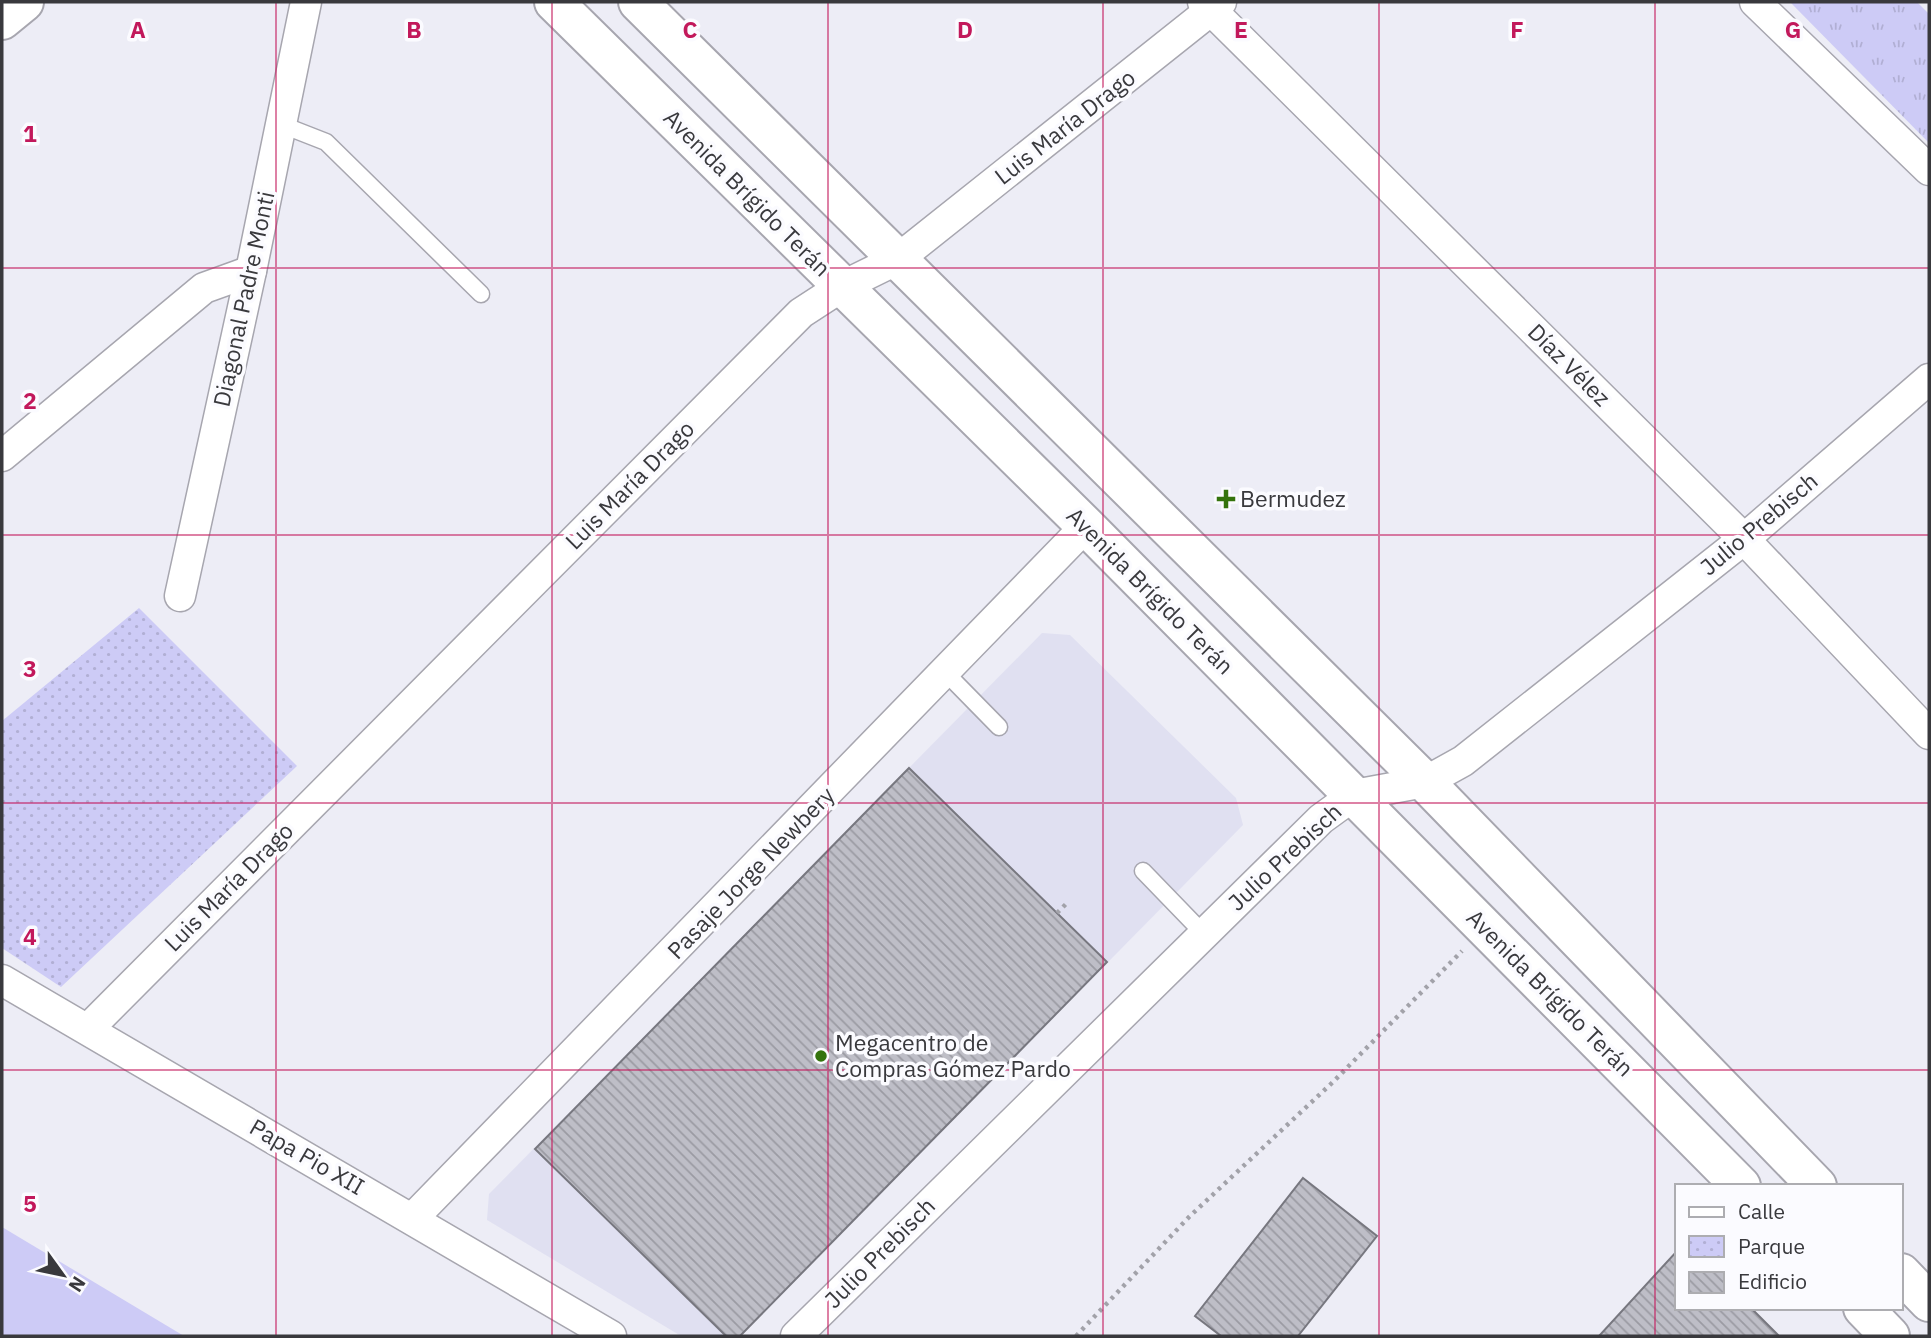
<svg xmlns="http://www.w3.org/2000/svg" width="1931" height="1338" viewBox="0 0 1931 1338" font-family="'IBM Plex Sans',sans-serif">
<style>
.built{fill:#e0e0f1}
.grass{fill:url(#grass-tufts)}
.park{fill:url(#park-dots)}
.pitch{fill:#cdcbf6}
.building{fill:url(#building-back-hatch);stroke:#77777f;stroke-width:2}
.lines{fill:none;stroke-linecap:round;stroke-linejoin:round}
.lane-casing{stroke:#a7a6af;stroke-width:19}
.street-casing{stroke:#a7a6af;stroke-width:33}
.secondary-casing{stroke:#a7a6af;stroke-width:42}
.primary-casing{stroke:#a7a6af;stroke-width:42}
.path{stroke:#a2a2a9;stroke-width:4.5;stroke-dasharray:3.5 5;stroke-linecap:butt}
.lane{stroke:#fff;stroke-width:16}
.street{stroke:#fff;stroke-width:30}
.secondary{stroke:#fff;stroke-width:38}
.primary{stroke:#fff;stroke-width:38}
.grid{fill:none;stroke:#c2185b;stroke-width:2;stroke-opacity:0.55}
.poi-dot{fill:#34730c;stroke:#fbfbff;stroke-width:2.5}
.labels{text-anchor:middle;stroke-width:7;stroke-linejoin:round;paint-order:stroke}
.street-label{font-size:23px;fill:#39393d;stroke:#fbfbff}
.poi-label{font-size:23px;fill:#39393d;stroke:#fbfbff;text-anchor:start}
.grid-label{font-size:23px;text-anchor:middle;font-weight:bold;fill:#c2185b;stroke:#fbfbff;stroke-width:7;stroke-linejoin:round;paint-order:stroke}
</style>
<defs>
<pattern id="grass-tufts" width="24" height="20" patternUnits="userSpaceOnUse" patternTransform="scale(1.75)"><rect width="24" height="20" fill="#cdcbf6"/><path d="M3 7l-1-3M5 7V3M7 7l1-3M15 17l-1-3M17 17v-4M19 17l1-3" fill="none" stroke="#b1afd4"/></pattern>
<pattern id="park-dots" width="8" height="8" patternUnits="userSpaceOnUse" patternTransform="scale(1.75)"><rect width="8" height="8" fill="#cdcbf6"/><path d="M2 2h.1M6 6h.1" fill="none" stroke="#b1afd4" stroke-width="1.8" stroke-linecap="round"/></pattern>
<pattern id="building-back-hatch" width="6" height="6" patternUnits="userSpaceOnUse" patternTransform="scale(1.75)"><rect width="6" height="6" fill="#bebec7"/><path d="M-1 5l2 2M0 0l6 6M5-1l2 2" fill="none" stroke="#9b9ba3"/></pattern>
</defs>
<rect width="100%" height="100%" fill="#ededf6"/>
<!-- built -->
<polygon class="built" points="1042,633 1070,635 1236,798 1243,825 740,1336 681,1336 487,1220 489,1194"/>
<!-- grass -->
<polygon class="grass" points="1790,2 1917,2 1929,14 1929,143"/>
<!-- park -->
<polygon class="park" points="139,608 297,766 61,987 2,948 2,721"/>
<!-- pitch -->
<polygon class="pitch" points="2,1227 184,1336 2,1336"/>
<!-- building -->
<g class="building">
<polygon points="909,768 1107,962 740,1336 726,1336 535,1149"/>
<polygon points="1303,1178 1377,1236 1298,1336 1221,1336 1195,1316"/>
<polygon points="1677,1251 1677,1308 1751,1308 1779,1336 1599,1336"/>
</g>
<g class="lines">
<defs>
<g id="lane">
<polyline points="280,124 326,142 481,294"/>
<polyline points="946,673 999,727"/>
<polyline points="1143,871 1203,933"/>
</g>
<g id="street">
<polyline points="1203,2 1744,539 1929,734"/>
<polyline points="1755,2 1929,170"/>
<polyline points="2,456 204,288 251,271"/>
<polyline points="180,596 251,271 306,2"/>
<polyline points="2,980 611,1336"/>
<polyline points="88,1029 801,313 841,287 898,259 1221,2"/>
<polyline points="413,1218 1086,526"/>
<polyline points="796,1336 1321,819 1354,795 1425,782 1463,761 1744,539 1929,379"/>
</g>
<g id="secondary">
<polyline points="554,2 1086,526 1741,1186"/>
<polyline points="638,2 1425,782 1817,1186"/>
<polyline points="1901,1273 1929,1302"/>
<polyline points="1863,1308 1890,1336"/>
</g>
<polyline id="primary" points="2,20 24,2"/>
</defs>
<!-- lane casing -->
<use href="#lane" class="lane-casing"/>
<!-- street casing -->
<use href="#street" class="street-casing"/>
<!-- secondary casing -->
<use href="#secondary" class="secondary-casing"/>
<!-- primary casing -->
<use href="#primary" class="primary-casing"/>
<!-- path -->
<g class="path">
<polyline points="1057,913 1066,904"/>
<polyline points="1076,1336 1189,1217 1333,1082 1462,951"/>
</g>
<!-- lane -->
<use href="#lane" class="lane"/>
<!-- street -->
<use href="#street" class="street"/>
<!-- secondary -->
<use href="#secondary" class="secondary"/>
<!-- primary -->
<use href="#primary" class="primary"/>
</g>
<!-- grid -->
<path class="grid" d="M276 2V1336M552 2V1336M828 2V1336M1103 2V1336M1379 2V1336M1655 2V1336M2 268H1929M2 535H1929M2 803H1929M2 1070H1929"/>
<!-- markers -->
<g class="poi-dot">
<path d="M1222.5 488.5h7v7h7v7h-7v7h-7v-7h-7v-7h7z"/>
<circle cx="821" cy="1056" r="7"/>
</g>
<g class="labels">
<!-- street labels -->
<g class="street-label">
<text transform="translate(1065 127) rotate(-38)" y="8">Luis María Drago</text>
<text transform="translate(747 193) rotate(45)" y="8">Avenida Brígido Terán</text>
<text transform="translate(244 299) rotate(-78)" y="8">Diagonal Padre Monti</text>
<text transform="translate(1569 365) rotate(45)" y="8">Díaz Vélez</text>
<text transform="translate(630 485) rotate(-45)" y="8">Luis María Drago</text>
<text transform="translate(1759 524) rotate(-40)" y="8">Julio Prebisch</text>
<text transform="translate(1150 591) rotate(45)" y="8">Avenida Brígido Terán</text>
<text transform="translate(1285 857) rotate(-43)" y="8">Julio Prebisch</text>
<text transform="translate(751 873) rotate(-46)" y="8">Pasaje Jorge Newbery</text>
<text transform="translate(229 887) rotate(-45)" y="8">Luis María Drago</text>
<text transform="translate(1550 993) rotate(45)" y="8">Avenida Brígido Terán</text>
<text transform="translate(307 1157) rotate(30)" y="8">Papa Pio XII</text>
<text transform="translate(880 1253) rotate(-45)" y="8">Julio Prebisch</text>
</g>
<!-- poi labels -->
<g class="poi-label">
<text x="1240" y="507">Bermudez</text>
<text x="835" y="1051">Megacentro de<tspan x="835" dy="26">Compras Gómez Pardo</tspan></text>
</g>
</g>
<g class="grid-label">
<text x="138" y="38">A</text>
<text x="414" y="38">B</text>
<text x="690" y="38">C</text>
<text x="965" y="38">D</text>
<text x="1241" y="38">E</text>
<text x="1517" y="38">F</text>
<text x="1793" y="38">G</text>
<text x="30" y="142">1</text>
<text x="30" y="409">2</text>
<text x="30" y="677">3</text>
<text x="30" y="945">4</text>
<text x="30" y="1212">5</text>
</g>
<!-- border -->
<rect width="1931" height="1338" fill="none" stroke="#39393d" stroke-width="7"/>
<!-- legend -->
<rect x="1675" y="1184" width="228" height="126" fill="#fbfbff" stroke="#adadb1" stroke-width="2"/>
<rect x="1689" y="1207" width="35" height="10" fill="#ffffff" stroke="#adadb1" stroke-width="2"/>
<text x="1738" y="1219" font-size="21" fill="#39393d">Calle</text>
<rect x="1689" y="1236" width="35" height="21" fill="url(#park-dots)" stroke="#adadb1" stroke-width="2"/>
<text x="1738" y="1254" font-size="21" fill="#39393d">Parque</text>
<rect x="1689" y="1272" width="35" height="21" fill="url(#building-back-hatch)" stroke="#adadb1" stroke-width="2"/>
<text x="1738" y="1289" font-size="21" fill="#39393d">Edificio</text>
<!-- north arrow -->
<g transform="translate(63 1275) rotate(123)" stroke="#fbfbff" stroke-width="5" paint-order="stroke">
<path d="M0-5L12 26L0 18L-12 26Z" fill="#39393d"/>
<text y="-10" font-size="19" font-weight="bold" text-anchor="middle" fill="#39393d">N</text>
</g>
</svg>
